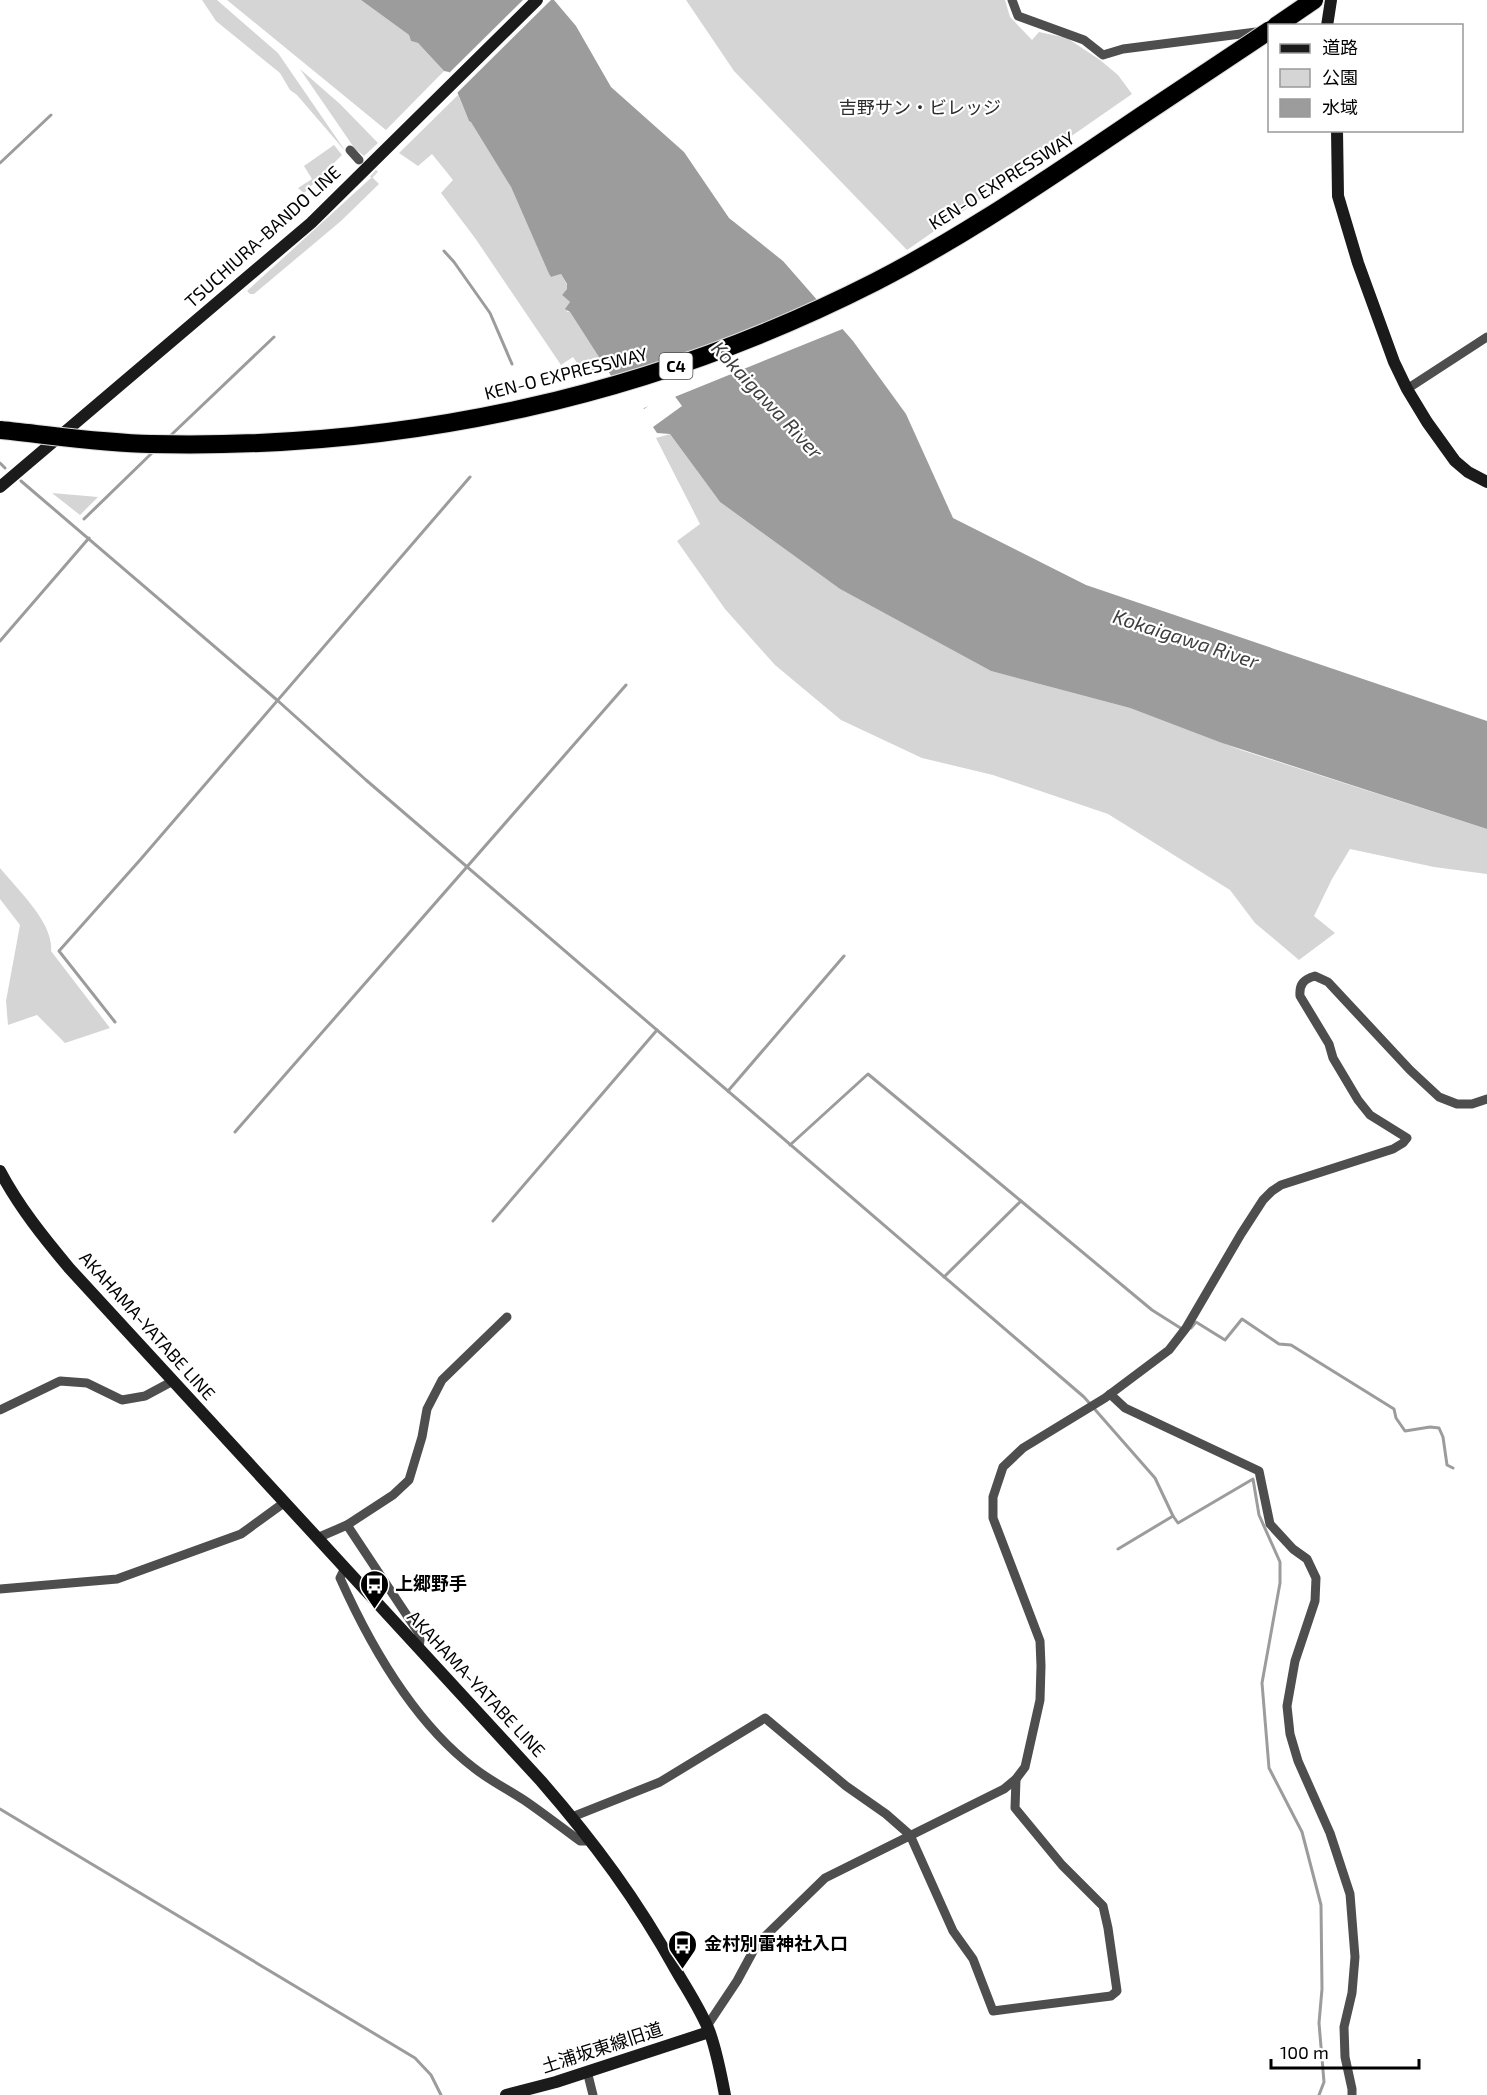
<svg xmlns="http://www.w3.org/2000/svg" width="1487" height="2095" viewBox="0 0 1487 2095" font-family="'Exo 2','Noto Sans JP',sans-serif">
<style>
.green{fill:#d5d5d5}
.water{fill:#9c9c9c}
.pier{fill:#fff}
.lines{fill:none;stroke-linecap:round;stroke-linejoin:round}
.stream{stroke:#9c9c9c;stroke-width:3}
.street-tunnel{stroke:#d9d9d9;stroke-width:9;stroke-dasharray:9 4.5;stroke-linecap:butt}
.highway-casing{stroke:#dbdbdb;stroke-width:20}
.street{stroke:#4e4e4e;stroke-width:9}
.secondary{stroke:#1b1b1b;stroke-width:12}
.highway{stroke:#000;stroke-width:18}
.highway-bridge-casing{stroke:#dbdbdb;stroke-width:20;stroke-linecap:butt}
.highway-bridge{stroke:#000;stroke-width:18}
.labels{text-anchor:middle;stroke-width:4.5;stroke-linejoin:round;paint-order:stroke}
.shield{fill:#fff;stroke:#4c4c4c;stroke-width:1.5}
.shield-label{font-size:16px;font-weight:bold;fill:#000}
.park-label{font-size:18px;fill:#2c2c2c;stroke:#fff}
.street-label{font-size:18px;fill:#000;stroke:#fff}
.poi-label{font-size:18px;font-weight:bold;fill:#000;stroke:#fff;text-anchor:start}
.water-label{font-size:20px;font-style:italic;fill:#3d3d3d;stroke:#fff}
</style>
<rect width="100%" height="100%" fill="#fff"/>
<!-- green -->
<g class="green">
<polygon points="202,0 217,0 278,53 346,152 297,95 290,90 280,73 216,21"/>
<polygon points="227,0 361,0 409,35 411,41 418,43 444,71 386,130"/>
<polygon points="686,0 1005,0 1010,17 1032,40 1039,32 1067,38 1100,60 1118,75 1132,94 907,250 734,71"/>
<polygon points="300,69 340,104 378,143 364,156 355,149"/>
<polygon points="458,95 469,121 471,121 511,187 549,274 551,277 561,274 567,285 567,289 562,295 570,302 567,312 570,312 608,370 586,376 573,357 561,365 475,238 441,193 453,180 432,154 418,166 399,153"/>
<polygon points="334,145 342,155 304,193 298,188 312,179 304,166"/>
<polygon points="372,177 379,184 341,221 254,294 250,294 247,291"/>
<polygon points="670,434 720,502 840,589 991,671 1130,708 1241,750 1487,829 1487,874 1434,867 1350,849 1332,879 1314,916 1335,933 1299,960 1255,923 1230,890 1108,814 993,775 922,758 841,720 775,665 725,609 677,541 700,524 656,438"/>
<polygon points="52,493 98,497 80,515"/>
<path d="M0 868C17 889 54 923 51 951L110 1028 65 1043 37 1015 8 1025 6 1001 20 925 0 899Z"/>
</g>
<!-- water -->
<polygon class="water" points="361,0 554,0 576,26 611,87 684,152 729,218 783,261 853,341 906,414 953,518 1086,585 1487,721 1487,829 1222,743 1130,708 991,671 840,589 720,502 670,434 657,433 653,427 682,406 671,391 644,409 639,400 628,402 570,312 565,309 570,302 562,295 567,289 567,284 561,274 551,277 549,274 511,187 471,122 469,121 449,72 444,71 418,43 411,41 409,35"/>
<!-- pier -->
<g class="pier">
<polygon points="523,0 551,0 455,95 447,75"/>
<polygon points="821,300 845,328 687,392 672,398 670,395 658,403 641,409 636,401 629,405 625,404 610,379 710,346"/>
</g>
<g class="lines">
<!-- stream -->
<g class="stream">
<polyline points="0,163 51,115"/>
<polyline points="444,251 454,262 490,313 512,364"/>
<polyline points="169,437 274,337"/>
<polyline points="0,463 5,468"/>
<polyline points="21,481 277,700 366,780 1084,1397 1155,1478 1173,1516 1118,1549"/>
<polyline points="84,519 153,452"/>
<polyline points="0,641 89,538"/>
<polyline points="115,1022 59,951 140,860 470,477"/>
<polyline points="728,1091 844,956"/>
<polyline points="235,1132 626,685"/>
<polyline points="790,1145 868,1074 1021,1201"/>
<polyline points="493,1221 657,1030"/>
<polyline points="944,1277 1021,1201 1152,1310 1182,1329"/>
<polyline points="1191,1328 1196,1322 1225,1340 1242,1319 1279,1344 1291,1345 1394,1409 1396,1418 1405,1431 1430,1427 1439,1428 1443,1437 1447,1465 1453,1468"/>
<polyline points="1173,1516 1178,1523 1253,1479 1259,1515 1280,1562 1280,1583 1262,1683 1269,1768 1302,1832 1321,1905 1322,1989 1319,2023 1324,2082 1319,2095"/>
<polyline points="0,1809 415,2058 431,2075 441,2095"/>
</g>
<!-- street-tunnel -->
<polyline class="street-tunnel" points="363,164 375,175"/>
<defs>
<polyline id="highway" points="1276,26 1314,0"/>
</defs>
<!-- highway casing -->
<use href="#highway" class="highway-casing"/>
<!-- street -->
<g class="street">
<polyline points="1012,0 1018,16 1084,40 1103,55 1123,49 1264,31"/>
<polyline points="350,150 359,160"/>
<polyline points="1407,389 1487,337"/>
<polyline points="1110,1394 1125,1408 1259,1471 1270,1524 1293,1549 1307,1559 1316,1578 1315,1601 1295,1661 1287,1706 1290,1734 1298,1761 1330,1833 1350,1894 1355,1957 1352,1993 1344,2027 1345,2057 1352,2089 1352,2095"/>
<polyline points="0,1410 60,1381 87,1383 122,1400 145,1396 173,1381"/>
<polyline points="347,1525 418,1632 420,1640 419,1649"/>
<polyline points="317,1538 347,1525 393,1495 409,1480 422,1437 427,1409 442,1380 507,1317"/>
<path d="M345 1568 340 1578C370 1645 415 1723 474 1768 489 1780 507 1789 524 1800 543 1813 561 1827 580 1841H586L590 1839"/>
<polyline points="0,1589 117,1579 241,1534 285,1502"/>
<polyline points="572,1817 660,1782 765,1718 846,1786 886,1814 910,1835 953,1931 973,1959 993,2011 1111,1996 1117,1991 1108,1928 1103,1906 1062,1865 1015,1808 1016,1779"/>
<path d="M707 2026 737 1981 757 1944 825 1878 1004 1789 1016 1779 1025 1767 1040 1700 1041 1666 1040 1641 993 1518V1497L1003 1467 1023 1448 1105 1398 1169 1350 1186 1328 1241 1234 1263 1200 1272 1191 1281 1185 1393 1149 1403 1143 1407 1138 1370 1115 1358 1100 1333 1058 1329 1044 1300 996C1299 984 1304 979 1315 976L1328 982 1410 1070 1439 1097 1457 1104H1472L1487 1099"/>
<polyline points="587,2071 593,2095"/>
</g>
<!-- secondary -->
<g class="secondary">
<polyline points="1327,26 1331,0"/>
<polyline points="1337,130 1338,196 1358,263 1394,362 1407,389 1427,422 1455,461 1468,472 1487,482"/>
<polyline points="0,487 311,223 537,0"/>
<path d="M0 1171C19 1207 44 1238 70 1269L541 1781C595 1843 637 1900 677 1972 688 1991 702 2012 710 2033 717 2053 721 2074 725 2095"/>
<polyline points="506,2095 556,2082 709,2032"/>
</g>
<!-- highway -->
<use href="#highway" class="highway"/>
<defs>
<path id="highway-bridge" d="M0 430C50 435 100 443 151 444 404 450 649 397 875 282 951 243 1022 196 1092 149 1151 109 1210 70 1270 30"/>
</defs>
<!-- highway-bridge casing -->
<use href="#highway-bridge" class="highway-bridge-casing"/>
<!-- highway-bridge -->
<use href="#highway-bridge" class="highway-bridge"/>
</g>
<!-- icons -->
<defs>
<symbol id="bus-pin" viewBox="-11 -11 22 30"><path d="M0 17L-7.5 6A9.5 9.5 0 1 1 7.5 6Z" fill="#000" stroke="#fff"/><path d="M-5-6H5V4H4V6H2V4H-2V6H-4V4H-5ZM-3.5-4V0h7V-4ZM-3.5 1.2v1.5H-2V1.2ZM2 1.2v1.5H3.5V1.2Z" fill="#fff"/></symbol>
</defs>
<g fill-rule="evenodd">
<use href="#bus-pin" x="358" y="1568" width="33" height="45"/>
<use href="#bus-pin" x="666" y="1928" width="33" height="45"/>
</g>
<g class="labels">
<!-- shield labels -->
<rect class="shield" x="659.5" y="353" width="33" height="26" rx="4.5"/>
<g class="shield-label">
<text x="676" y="372">C4</text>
</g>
<!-- park labels -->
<g class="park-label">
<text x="920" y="114">吉野サン・ビレッジ</text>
</g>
<!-- street labels -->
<g class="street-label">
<text transform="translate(1002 181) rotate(-32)" y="6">KEN-O EXPRESSWAY</text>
<text transform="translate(263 237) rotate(-42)" y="6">TSUCHIURA-BANDO LINE</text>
<text transform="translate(566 374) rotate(-14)" y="6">KEN-O EXPRESSWAY</text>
<text transform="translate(147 1326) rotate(48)" y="6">AKAHAMA-YATABE LINE</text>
<text transform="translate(476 1684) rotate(47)" y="6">AKAHAMA-YATABE LINE</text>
<text transform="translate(602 2048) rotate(-18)" y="6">土浦坂東線旧道</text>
</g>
<!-- poi labels -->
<g class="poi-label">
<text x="395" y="1590">上郷野手</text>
<text x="704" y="1950">金村別雷神社入口</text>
</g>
<!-- water labels -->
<g class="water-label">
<text transform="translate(767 400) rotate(47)" y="7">Kokaigawa River</text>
<text transform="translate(1186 639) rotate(18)" y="7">Kokaigawa River</text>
</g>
</g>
<!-- legend -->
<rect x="1268" y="24" width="195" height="108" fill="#ffffff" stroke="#999999" stroke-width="1.5"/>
<rect x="1280" y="44" width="30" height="9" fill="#1b1b1b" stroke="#999999" stroke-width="1.5"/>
<text x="1322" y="54" font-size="18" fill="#000000">道路</text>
<rect x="1280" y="69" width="30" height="18" fill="#d5d5d5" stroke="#999999" stroke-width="1.5"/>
<text x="1322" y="84" font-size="18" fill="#000000">公園</text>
<rect x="1280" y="99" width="30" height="18" fill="#9c9c9c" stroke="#999999" stroke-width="1.5"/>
<text x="1322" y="114" font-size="18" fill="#000000">水域</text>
<!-- scale -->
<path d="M1271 2059v9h148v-9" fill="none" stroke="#000000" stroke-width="3"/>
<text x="1280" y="2059" font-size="18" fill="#000000" stroke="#ffffff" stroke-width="4.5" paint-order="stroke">100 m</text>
</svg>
